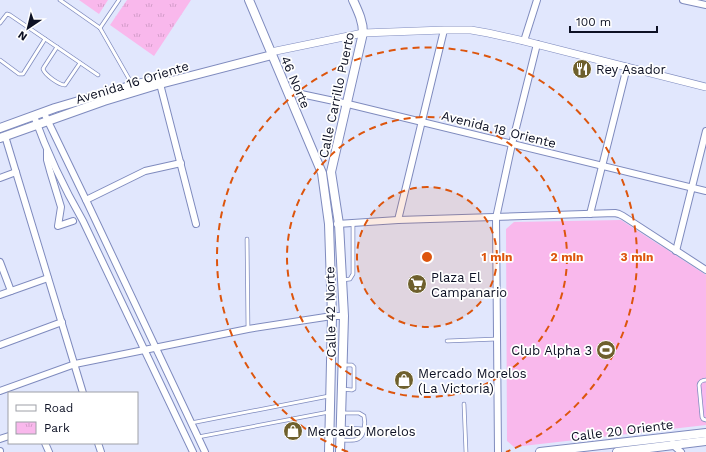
<svg xmlns="http://www.w3.org/2000/svg" width="706" height="452" viewBox="0 0 706 452" font-family="'Work Sans',sans-serif">
<style>
.park{fill:url(#park-tufts)}
.pitch{fill:#f9b8ec}
.lines{fill:none;stroke-linecap:round;stroke-linejoin:round}
.service-casing{stroke:#7f8bbe;stroke-width:4.5}
.minor-casing{stroke:#7f8bbe;stroke-width:8}
.tertiary-casing{stroke:#7f8bbe;stroke-width:8}
.secondary-casing{stroke:#7f8bbe;stroke-width:10}
.service{stroke:#fff;stroke-width:3}
.minor{stroke:#fff;stroke-width:6}
.tertiary{stroke:#fff;stroke-width:7}
.secondary{stroke:#fff;stroke-width:8}
.ring{fill:none;stroke:#dd550d;stroke-width:2;stroke-dasharray:7 5}
.labels{text-anchor:middle;stroke-width:3.5;stroke-linejoin:round;paint-order:stroke}
.poi-label{font-size:13px;fill:#0d1124;stroke:#fff;text-anchor:start}
.street-label{font-size:13px;fill:#0d1124;stroke:#fff}
.centre{fill:#dd550d;stroke:#fff;stroke-width:2}
.ring-label{font-size:12px;text-anchor:middle;font-weight:bold;fill:#dd550d;stroke:#fff;stroke-width:3.5;stroke-linejoin:round;paint-order:stroke}
</style>
<defs>
<pattern id="park-tufts" width="24" height="20" patternUnits="userSpaceOnUse"><rect width="24" height="20" fill="#f9b8ec"/><path d="M3 7l-1-3M5 7V3M7 7l1-3M15 17l-1-3M17 17v-4M19 17l1-3" fill="none" stroke="#d49dca"/></pattern>
</defs>
<rect width="100%" height="100%" fill="#e1e7fd"/>
<!-- park -->
<g class="park">
<polygon points="79,0 108,0 99,14"/>
<polygon points="127,0 191,0 154,56 110,25"/>
</g>
<!-- pitch -->
<polygon class="pitch" points="621,220 661,246 665,248 669,251 706,275 706,425 514,447 507,441 506,229 514,222"/>
<g class="lines">
<defs>
<g id="service">
<polyline points="60,0 100,28 132,84"/>
<polyline points="0,23 7,14 10,15 98,75"/>
<polyline points="100,28 119,0"/>
<path d="M57 47 44 67 43 69C45 75 59 85 65 85L80 63"/>
<polyline points="0,60 19,74 23,74 45,39"/>
<polyline points="247,239 248,329"/>
<polyline points="342,280 350,279 353,274 353,223"/>
<polyline points="447,341 497,339"/>
<path d="M706 380C702 380 700 381 699 385L702 417 703 419 706 420"/>
<polyline points="342,389 352,390 354,389 354,367 352,365 344,365"/>
<polyline points="464,404 466,452"/>
<path d="M341 413H359L364 416C365 420 365 425 364 429 362 443 352 440 341 440"/>
<polyline points="191,423 329,396"/>
<polyline points="342,428 364,429"/>
<polyline points="198,437 329,412"/>
</g>
<g id="minor">
<polyline points="683,0 706,5"/>
<polyline points="524,41 537,0"/>
<polyline points="159,80 196,224"/>
<polyline points="287,91 348,104 706,191"/>
<polyline points="44,113 86,200 205,452"/>
<path d="M34 116C47 152 64 188 83 221L193 452"/>
<polyline points="5,136 83,393"/>
<polyline points="47,151 47,160 50,171 61,207 58,226 73,221"/>
<polyline points="0,178 16,172"/>
<polyline points="86,200 145,171 181,163"/>
<polyline points="590,214 627,67"/>
<polyline points="398,220 444,30"/>
<polyline points="337,224 398,220 615,213 619,214 623,216 706,270"/>
<polyline points="676,251 706,131"/>
<polyline points="0,262 11,291"/>
<polyline points="0,295 48,278"/>
<polyline points="0,345 62,322"/>
<polyline points="0,391 75,364 248,329 332,316 344,316"/>
<polyline points="0,439 9,436"/>
<polyline points="45,443 49,452"/>
<polyline points="98,443 101,452"/>
<polyline points="673,443 673,445 681,452"/>
<polyline points="0,451 0,452"/>
<polyline points="498,452 496,218 512,144 537,44"/>
</g>
<polyline id="tertiary" points="271,52 363,33 444,30 471,30 488,33 524,41 706,87"/>
<g id="secondary">
<polyline points="249,0 322,173 329,224 332,316 329,452"/>
<polyline points="0,128 55,108 133,85 163,78"/>
<polyline points="0,138 104,101 160,84 272,55"/>
<path d="M340 452 344 316 339 224 331 172 363 33C363 21 358 11 353 0"/>
<polyline points="540,452 706,433"/>
<polyline points="617,452 706,441"/>
</g>
</defs>
<!-- service casing -->
<use href="#service" class="service-casing"/>
<!-- minor casing -->
<use href="#minor" class="minor-casing"/>
<!-- tertiary casing -->
<use href="#tertiary" class="tertiary-casing"/>
<!-- secondary casing -->
<use href="#secondary" class="secondary-casing"/>
<!-- service -->
<use href="#service" class="service"/>
<!-- minor -->
<use href="#minor" class="minor"/>
<!-- tertiary -->
<use href="#tertiary" class="tertiary"/>
<!-- secondary -->
<use href="#secondary" class="secondary"/>
</g>
<!-- distance rings -->
<circle cx="427" cy="257" r="70" fill="#dd550d" fill-opacity=".12"/>
<g class="ring">
<circle cx="427" cy="257" r="70"/>
<circle cx="427" cy="257" r="140"/>
<path d="M348 452A210 210 0 1 1 506 452"/>
</g>
<!-- icons -->
<defs>
<symbol id="restaurant-disc" viewBox="-11 -11 22 22"><circle r="9.5" fill="#6e602d" stroke="#fff"/><path d="M-5-6h1v4h1v-4h1v4h1v-4h1v5L-1.5 .5V6h-2V.5L-5-1ZM5-6V6H3V1.5H1.5Q1.5-4 5-6Z" fill="#fff"/></symbol>
<symbol id="supermarket-disc" viewBox="-11 -11 22 22"><circle r="9.5" fill="#6e602d" stroke="#fff"/><path d="M-6-5.5h2.5l.6 2H6L4.5 2H-2.5L-4.4-4H-6ZM-1.5 3.2a1.3 1.3 0 1 0 .1 0ZM3 3.2a1.3 1.3 0 1 0 .1 0Z" fill="#fff"/></symbol>
<symbol id="stadium-disc" viewBox="-11 -11 22 22"><circle r="9.5" fill="#6e602d" stroke="#fff"/><path d="M0-5a6.5 5 0 1 0 0 10a6.5 5 0 1 0 0-10ZM-3.5-1.8h7v3.6h-7Z" fill="#fff"/></symbol>
<symbol id="shop-disc" viewBox="-11 -11 22 22"><circle r="9.5" fill="#6e602d" stroke="#fff"/><path d="M-5-2.5h2.3a2.7 3.5 0 0 1 5.4 0H5L5.5 6h-11ZM-1.5-2.5h3a1.5 2.3 0 0 0-3 0Z" fill="#fff"/></symbol>
</defs>
<g fill-rule="evenodd">
<use href="#restaurant-disc" x="571" y="58" width="22" height="22"/>
<use href="#supermarket-disc" x="406" y="273" width="22" height="22"/>
<use href="#stadium-disc" x="595" y="339" width="22" height="22"/>
<use href="#shop-disc" x="393" y="369" width="22" height="22"/>
<use href="#shop-disc" x="282" y="420" width="22" height="22"/>
</g>
<g class="labels">
<!-- poi labels -->
<g class="poi-label">
<text x="596" y="74">Rey Asador</text>
<text x="431" y="282">Plaza El<tspan x="431" dy="15">Campanario</tspan></text>
<text x="592" y="355" text-anchor="end">Club Alpha 3</text>
<text x="418" y="378">Mercado Morelos<tspan x="418" dy="15">(La Victoria)</tspan></text>
<text x="307" y="436">Mercado Morelos</text>
</g>
<!-- street labels -->
<g class="street-label">
<text transform="translate(132 82) rotate(-17)" y="5">Avenida 16 Oriente</text>
<text transform="translate(296 82) rotate(67)" y="5">46 Norte</text>
<text transform="translate(336 95) rotate(-78)" y="5">Calle Carrillo Puerto</text>
<text transform="translate(499 129) rotate(14)" y="5">Avenida 18 Oriente</text>
<text transform="translate(330 312) rotate(-91)" y="5">Calle 42 Norte</text>
<text transform="translate(622 430) rotate(-7)" y="5">Calle 20 Oriente</text>
</g>
</g>
<circle cx="427" cy="257" r="6" class="centre"/>
<g class="ring-label">
<text x="497" y="261">1 min</text>
<text x="567" y="261">2 min</text>
<text x="637" y="261">3 min</text>
</g>
<!-- legend -->
<rect x="8" y="392" width="130" height="52" fill="#ffffff" stroke="#9ea0a7"/>
<rect x="16" y="405" width="20" height="6" fill="#ffffff" stroke="#9ea0a7"/>
<text x="44" y="412" font-size="12" fill="#0d1124">Road</text>
<rect x="16" y="422" width="20" height="12" fill="url(#park-tufts)" stroke="#9ea0a7"/>
<text x="44" y="432" font-size="12" fill="#0d1124">Park</text>
<!-- north arrow -->
<g transform="translate(28 28) rotate(215)" stroke="#ffffff" stroke-width="3" paint-order="stroke">
<path d="M0-3L7 15L0 10L-7 15Z" fill="#0d1124"/>
<text y="-6" font-size="11" font-weight="bold" text-anchor="middle" fill="#0d1124">N</text>
</g>
<!-- scale -->
<path d="M570 26v6h87v-6" fill="none" stroke="#0d1124" stroke-width="2"/>
<text x="576" y="26" font-size="12" fill="#0d1124" stroke="#ffffff" stroke-width="3" paint-order="stroke">100 m</text>
</svg>
